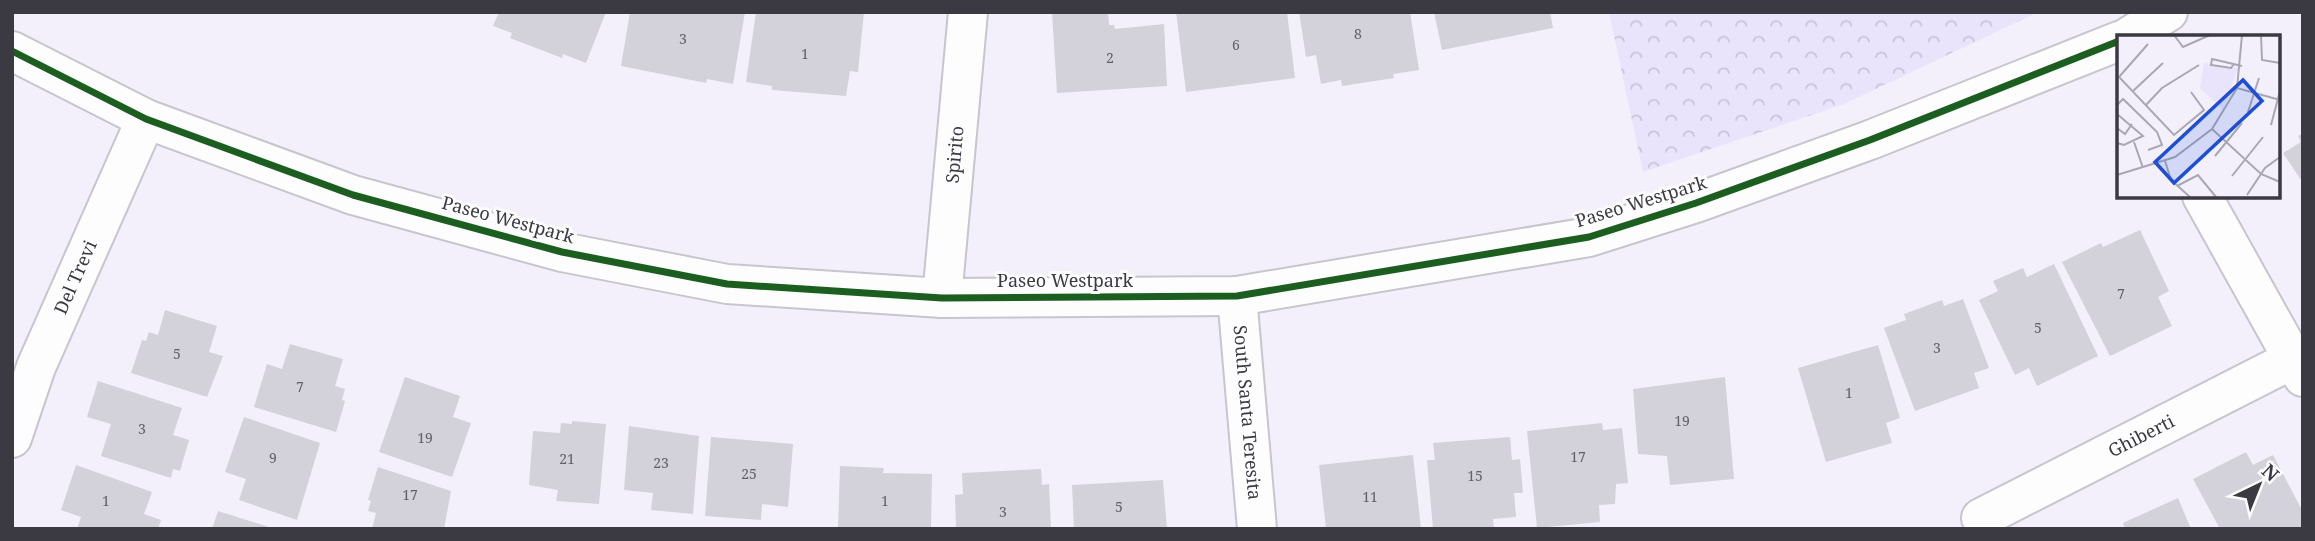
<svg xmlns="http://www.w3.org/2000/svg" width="2315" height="541" viewBox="0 0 2315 541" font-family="'Noto Serif',serif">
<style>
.forest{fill:url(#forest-crowns)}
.building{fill:#d3d1da}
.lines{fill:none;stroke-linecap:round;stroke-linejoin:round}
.minor-casing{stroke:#c7c5cd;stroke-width:42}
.tertiary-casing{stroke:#c7c5cd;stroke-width:42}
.minor{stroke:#fdfdfe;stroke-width:38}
.tertiary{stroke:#fdfdfe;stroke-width:38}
.cycleway-casing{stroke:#fcfcfc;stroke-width:11}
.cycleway{stroke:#1b5e20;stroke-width:7}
.labels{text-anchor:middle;stroke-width:6;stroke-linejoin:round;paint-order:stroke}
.number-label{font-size:14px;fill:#615f68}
.street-label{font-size:18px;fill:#3b3942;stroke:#fcfcfc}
.inset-road{fill:none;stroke:#a9a7b1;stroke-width:2}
.view{fill:#1d4ed8;fill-opacity:0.15;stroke:#1d4ed8;stroke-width:3.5}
.inset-edge{fill:none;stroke:#3b3942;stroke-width:3.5}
</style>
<defs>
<pattern id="forest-crowns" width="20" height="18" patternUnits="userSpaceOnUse" patternTransform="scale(1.75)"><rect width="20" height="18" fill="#e9e3fb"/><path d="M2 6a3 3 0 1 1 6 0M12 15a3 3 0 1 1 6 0" fill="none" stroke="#c9c4d8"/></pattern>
</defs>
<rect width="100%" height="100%" fill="#f3f0fb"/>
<!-- forest -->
<polygon class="forest" points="1609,12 2038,12 1844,104 1643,172"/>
<!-- building -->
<g class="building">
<polygon points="499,12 606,12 586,63 563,54 562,58 510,38 512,33 493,26"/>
<polygon points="630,12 745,12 733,84 707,79 706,83 621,66"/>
<polygon points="756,12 864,12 858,72 850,71 846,96 772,90 772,86 746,82"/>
<polygon points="1052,12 1108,12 1109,25 1114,25 1115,29 1164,24 1167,86 1057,93"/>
<polygon points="1176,12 1287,12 1295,78 1186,92"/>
<polygon points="1299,12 1410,12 1419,70 1393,74 1394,78 1342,86 1341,80 1321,84 1316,55 1306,57"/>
<polygon points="1434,12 1550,12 1553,28 1442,50"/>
<polygon points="2303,133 2303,183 2283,153 2301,142 2298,136"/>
<polygon points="2140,230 2169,291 2158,297 2172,326 2110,356 2062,262 2101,243 2103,247"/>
<polygon points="2054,264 2098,356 2037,386 2029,368 2015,375 1979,300 1998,291 1993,281 2023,268 2027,277"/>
<polygon points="1963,299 1989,368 1974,373 1979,388 1915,411 1884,328 1906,320 1904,314 1942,300 1944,306"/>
<polygon points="165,310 217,326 209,352 223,356 207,397 131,373 142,340 146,341 149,332 158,335"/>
<polygon points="290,344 343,359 335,386 345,389 342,400 345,401 336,432 254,407 267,364 282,369"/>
<polygon points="1878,345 1900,418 1886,423 1892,443 1826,462 1798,368"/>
<polygon points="405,377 460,396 453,417 471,423 452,477 379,452"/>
<polygon points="1725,377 1734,479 1670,485 1667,456 1638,454 1633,389"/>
<polygon points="98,381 182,408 173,435 189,440 180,471 173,469 171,478 101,456 111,424 87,417"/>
<polygon points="244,417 320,443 297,520 239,500 246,479 225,472"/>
<polygon points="572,421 606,424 599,504 556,501 558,490 529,485 533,431 560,433 561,423 572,424"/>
<polygon points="1602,423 1603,430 1622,428 1628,483 1616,484 1615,504 1599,505 1600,522 1537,528 1527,431"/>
<polygon points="629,426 699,436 693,514 651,510 653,493 624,490"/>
<polygon points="711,437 793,444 788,507 762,504 761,520 705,516"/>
<polygon points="1510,437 1512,460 1520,459 1523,493 1514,493 1516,517 1493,519 1494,529 1433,529 1427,460 1435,460 1433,443"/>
<polygon points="2246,452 2253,465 2273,455 2303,512 2303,529 2220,529 2193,479"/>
<polygon points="1413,455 1421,529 1326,529 1319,465"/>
<polygon points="76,465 152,492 144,514 161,520 158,529 77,529 81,517 61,510"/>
<polygon points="840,466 884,468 883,473 932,474 931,529 838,529"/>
<polygon points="378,467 451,491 444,529 372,529 376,513 368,511 371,501 368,500"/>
<polygon points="1041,469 1042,485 1049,484 1051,529 956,529 955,495 963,494 962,473"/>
<polygon points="1163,480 1167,529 1074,529 1072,485"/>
<polygon points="2178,498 2191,529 2125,529 2123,523"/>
<polygon points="218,511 272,528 272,529 212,529"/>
</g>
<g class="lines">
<defs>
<g id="minor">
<polyline points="2202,196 2303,377"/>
<path id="s1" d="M1237 296 1257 529"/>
<path id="s2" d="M942 298 968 12"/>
<path id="s3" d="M12 438 36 367 146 119"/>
<path id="s4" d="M1981 518 2303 354"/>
</g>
<g id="tertiary">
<polyline points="2128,37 2168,12"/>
<polyline points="12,51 146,119 353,195 562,252 727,284 942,298 1237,296 1589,237 1696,203 1870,140 2119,41"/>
</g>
</defs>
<!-- minor casing -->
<use href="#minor" class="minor-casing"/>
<!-- tertiary casing -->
<use href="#tertiary" class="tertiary-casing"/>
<!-- minor -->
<use href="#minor" class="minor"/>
<!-- tertiary -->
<use href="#tertiary" class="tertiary"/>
<defs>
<polyline id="cycleway" points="12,51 146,119 353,195 562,252 727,284 942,298 1237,296 1589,237 1696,203 1870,140 2119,41"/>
</defs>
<!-- cycleway casing -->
<use href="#cycleway" class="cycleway-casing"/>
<!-- cycleway -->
<use href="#cycleway" class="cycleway"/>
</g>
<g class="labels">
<!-- number labels -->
<g class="number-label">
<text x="1358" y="39">8</text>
<text x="683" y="44">3</text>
<text x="1236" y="50">6</text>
<text x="805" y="59">1</text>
<text x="1110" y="63">2</text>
<text x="2121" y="299">7</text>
<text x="2038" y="333">5</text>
<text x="1937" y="353">3</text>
<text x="177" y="359">5</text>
<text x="300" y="392">7</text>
<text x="1849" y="398">1</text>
<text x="1682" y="426">19</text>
<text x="142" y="434">3</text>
<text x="425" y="443">19</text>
<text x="1578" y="462">17</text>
<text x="273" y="463">9</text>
<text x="567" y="464">21</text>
<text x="661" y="468">23</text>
<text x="749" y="479">25</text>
<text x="1475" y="481">15</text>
<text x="410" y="500">17</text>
<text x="1370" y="502">11</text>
<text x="106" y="506">1</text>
<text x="885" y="506">1</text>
<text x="1119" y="512">5</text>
<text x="1003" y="517">3</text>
</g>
<!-- street labels -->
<g class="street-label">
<text dy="6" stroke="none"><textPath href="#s2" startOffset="144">Spirito</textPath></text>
<text transform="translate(1641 202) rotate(-17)" y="6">Paseo Westpark</text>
<text transform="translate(508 220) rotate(15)" y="6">Paseo Westpark</text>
<text dy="6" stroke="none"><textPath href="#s3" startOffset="173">Del Trevi</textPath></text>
<text x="1065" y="287">Paseo Westpark</text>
<text dy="6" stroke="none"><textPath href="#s1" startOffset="117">South Santa Teresita</textPath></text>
<text dy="6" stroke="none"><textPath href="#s4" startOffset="180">Ghiberti</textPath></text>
</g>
</g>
<!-- overview -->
<g transform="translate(2117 35)">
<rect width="163" height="163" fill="#f3f0fb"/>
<path d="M87 28 121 33 106 75 83 53Z" fill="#e9e3fb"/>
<path class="inset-road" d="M57 0 66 12 93 0M144 0 145 25 163 28M31 9 2 42 57 100 87 75 74 57M117 29 114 33 94 30 95 24 125 31M120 53 163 65M16 56 46 28M0 70 6 64 40 97 45 110 31 115M29 70 45 53 82 30M131 77 142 43M0 79 26 101 7 110 0 108M154 90 163 56M0 93 8 99 15 89M95 94 144 139 163 147M17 107 26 133M98 121 125 88M48 126 54 145 73 162M0 140 58 122 95 94 120 53 125 0M115 141 146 102M60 151 81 140 99 162M130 160 148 133 163 122"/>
<path class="view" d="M126 45 145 66 57 148 38 127Z"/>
<rect width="163" height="163" class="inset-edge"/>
</g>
<!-- border -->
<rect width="2315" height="541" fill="none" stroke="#3b3942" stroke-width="28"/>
<!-- north arrow -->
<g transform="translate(2259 485) rotate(43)" stroke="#fcfcfc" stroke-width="5" paint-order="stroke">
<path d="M0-5L12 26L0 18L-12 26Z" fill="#3b3942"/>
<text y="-10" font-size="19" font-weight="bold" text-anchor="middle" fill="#3b3942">N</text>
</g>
</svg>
